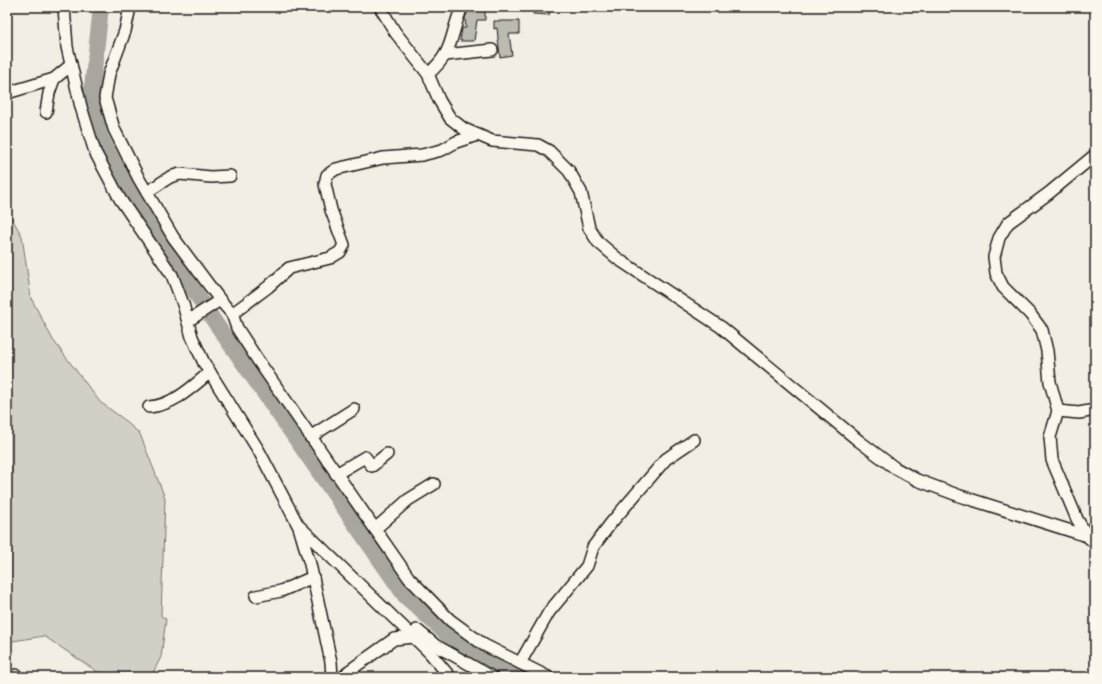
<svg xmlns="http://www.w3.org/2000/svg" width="1102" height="684" viewBox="0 0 1102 684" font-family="'Indie Flower',sans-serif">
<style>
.green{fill:#d2cfc6;stroke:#777671}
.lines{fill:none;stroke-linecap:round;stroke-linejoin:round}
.river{stroke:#a9a6a0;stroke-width:16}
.building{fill:#bdbab1;stroke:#1c1c1c}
.minor-casing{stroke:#1c1c1c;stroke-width:14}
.minor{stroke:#fbf7ec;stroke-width:11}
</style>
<rect width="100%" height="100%" fill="#f2eee4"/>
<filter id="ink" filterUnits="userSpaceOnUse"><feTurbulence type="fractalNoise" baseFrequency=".025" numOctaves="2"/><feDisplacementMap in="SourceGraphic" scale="8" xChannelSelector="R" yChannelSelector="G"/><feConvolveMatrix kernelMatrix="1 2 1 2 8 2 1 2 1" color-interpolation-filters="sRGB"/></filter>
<g filter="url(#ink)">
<!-- green -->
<polygon class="green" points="7,210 22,236 31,298 53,340 100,402 122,418 140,434 165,498 161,616 166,619 161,657 151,677 105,677 44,636 7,642"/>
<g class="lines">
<!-- river -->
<polyline class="river" points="101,7 91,96 101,138 127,188 212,318 405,596 461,647 519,677"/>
</g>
<!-- building -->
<g class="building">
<polygon points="534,7 551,7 549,15 533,14"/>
<polygon points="485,10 485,20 477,20 474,41 460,41 462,28 466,28 465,18 468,11"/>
<polygon points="494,21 519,21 519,34 509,34 512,55 500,57 497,28 494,29"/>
</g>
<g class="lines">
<defs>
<g id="minor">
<polyline points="64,7 67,47 81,107 95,152 120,199 172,275 183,304 192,337 204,363 259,451 299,527 310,564 331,662 332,677"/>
<polyline points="130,7 125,31 109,74 105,98 114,129 139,179 173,237 220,300 232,314 237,328 257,359 409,578 450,620 484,645 548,677"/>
<polyline points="380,7 395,32 428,74 439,100 450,118 464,129 492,141 538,145 549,151 569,171 581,192 589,228 598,242 618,259 721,327 859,441 895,468 917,480 960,496 1087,536"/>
<polyline points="445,55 492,50"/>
<path d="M428 74C455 51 449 37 462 7"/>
<polyline points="7,93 54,79 71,65"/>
<polyline points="46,112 49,93 54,79"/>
<polyline points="1095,155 1049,193 1008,223 999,238 994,257 996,273 1003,287 1030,314 1042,330 1047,351 1050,382 1058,411 1050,437 1052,460 1077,519 1087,536 1095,543"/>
<polyline points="147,192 170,177 180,174 211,177 230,176"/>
<polyline points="232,314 268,287 289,268 330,258 340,252 344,245 331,210 325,184 327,175 336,169 383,158 422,155 442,150 456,142 477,135"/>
<polyline points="188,321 220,300"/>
<path d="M149 407C174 405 191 388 210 372"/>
<polyline points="1058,411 1079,413 1095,410"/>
<polyline points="310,437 354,409"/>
<polyline points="336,474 365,457 372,466 387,454"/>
<polyline points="300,527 430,653 450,677"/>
<polyline points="375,529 408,500 434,484"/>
<polyline points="256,596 281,591 313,577"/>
<polyline points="417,630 435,645 492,677"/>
<polyline points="520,663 549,612 587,566 593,547 611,523 666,459 694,440"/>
<polyline points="16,675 16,677"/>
<polyline points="344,677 349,671 394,639 414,637"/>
</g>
</defs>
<!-- minor casing -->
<use href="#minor" class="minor-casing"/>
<!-- minor -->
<use href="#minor" class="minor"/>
</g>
</g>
<!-- margin -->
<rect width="1102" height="684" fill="none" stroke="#fbf7ec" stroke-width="24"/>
<rect x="12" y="12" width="1078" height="660" fill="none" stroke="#1c1c1c" stroke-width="1.5" filter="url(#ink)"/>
</svg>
